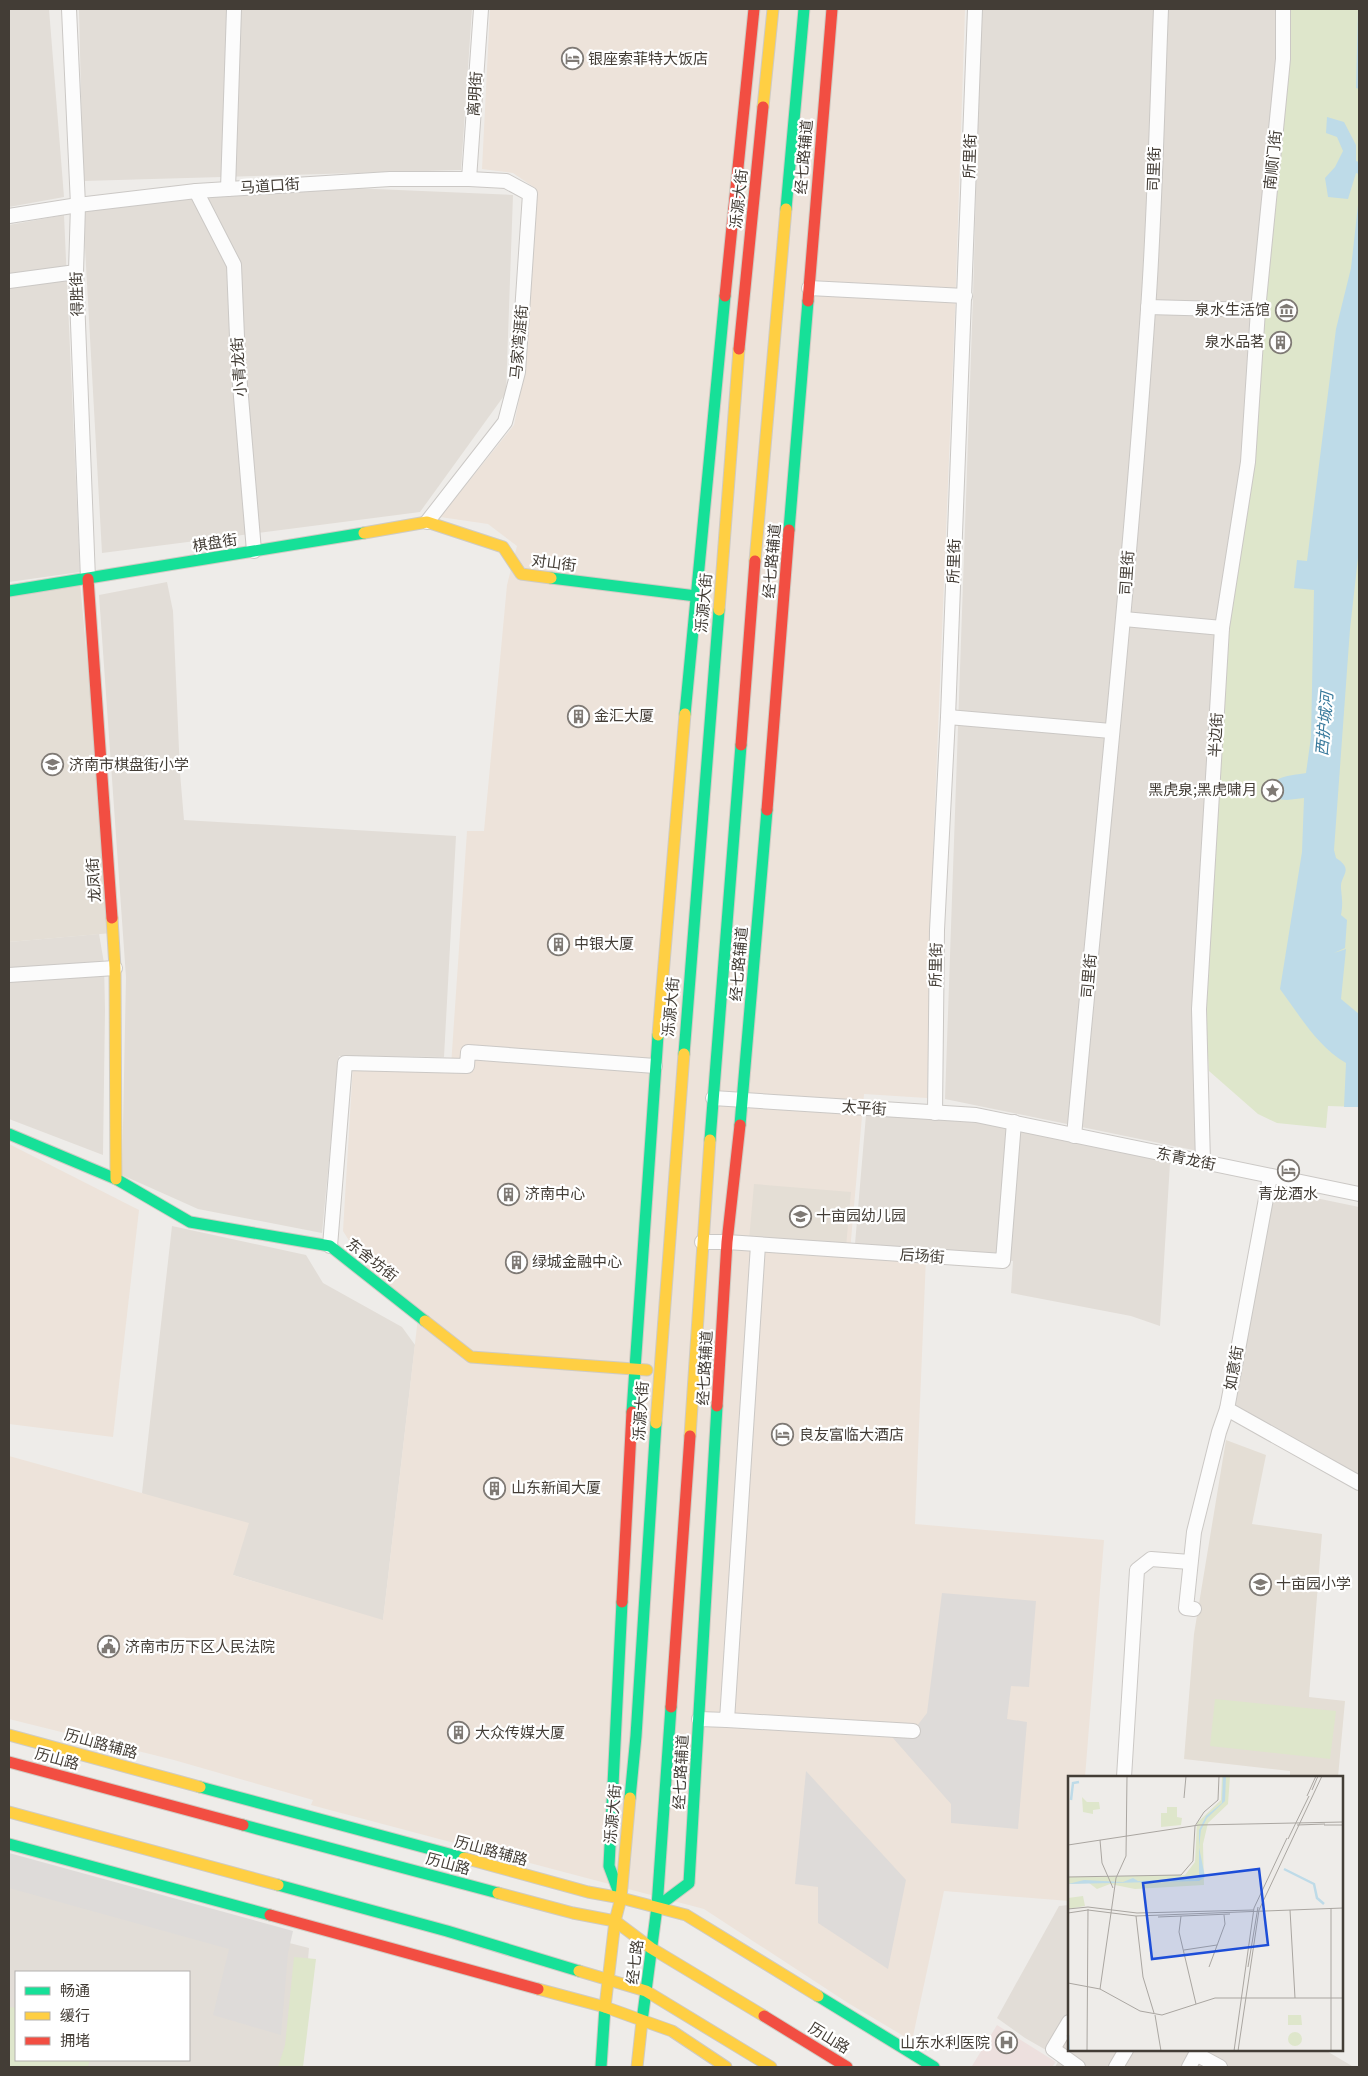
<svg xmlns="http://www.w3.org/2000/svg" width="1368" height="2076" viewBox="0 0 1368 2076" font-family="'Source Sans 3','Noto Sans SC',sans-serif">
<style>
.residential{fill:#e2ddd7;fill-rule:evenodd}
.commercial{fill:#ede3da}
.education{fill:#e4ded5}
.medical{fill:#ede0de}
.green{fill:#dee6cb}
.parking{fill:#dedbd9}
.water{fill:#bedbe8}
.lines{fill:none;stroke-linecap:round;stroke-linejoin:round}
.street-casing{stroke:#cbc8c5;stroke-width:16}
.fast-casing{stroke:#cfcbc3;stroke-width:13}
.slow-casing{stroke:#cfcbc3;stroke-width:13}
.jam-casing{stroke:#cfcbc3;stroke-width:13}
.street{stroke:#fcfcfc;stroke-width:14}
.fast{stroke:#16e098;stroke-width:11}
.slow{stroke:#ffcf43;stroke-width:11}
.jam{stroke:#f24e42;stroke-width:11}
.labels{text-anchor:middle;stroke-width:4.5;stroke-linejoin:round;paint-order:stroke}
.poi-label{font-size:15px;fill:#433d36;stroke:#fff;text-anchor:start}
.street-label{font-size:15px;fill:#433d36;stroke:#fff}
.water-label{font-size:16px;font-style:italic;fill:#397a9c;stroke:#fff}
.inset-river{fill:none;stroke:#bedbe8;stroke-width:2.5}
.inset-road{fill:none;stroke:#aaa6a1;stroke-width:1}
.view{fill:#1d4ed8;fill-opacity:0.15;stroke:#1d4ed8;stroke-width:2.5}
.inset-edge{fill:none;stroke:#433d36;stroke-width:2.5}
</style>
<rect width="100%" height="100%" fill="#eeece9"/>
<!-- residential -->
<g class="residential">
<polygon points="9,9 49,9 64,197 9,207"/>
<polygon points="79,9 472,9 461,170 83,181"/>
<polygon points="981,9 1278,9 1278,59 1198,1151 945,1099 973,297"/>
<polygon points="328,187 513,195 506,393 420,512 102,553 83,212 171,199"/>
<polygon points="64,215 80,572 9,582 9,225"/>
<polygon points="167,582 173,611 180,773 184,820 456,836 444,1057 339,1056 322,1233 198,1209 122,1175 126,977 99,595"/>
<polygon points="99,934 104,963 105,1010 103,1155 9,1119 9,942"/>
<polygon points="866,1115 997,1124 1170,1163 1160,1326 1131,1316 1011,1293 1013,1261 855,1244"/>
<polygon points="1268,1188 1359,1207 1359,1475 1233,1407"/>
<polygon points="172,1226 306,1255 323,1283 402,1327 415,1345 383,1621 233,1575 142,1493"/>
<path d="M9 1871 309 1948 299 2067H9ZM16 1972H189V2060H16Z"/>
<polygon points="1069,1905 1069,2050 1325,2050 1352,2066 1351,2067 1055,2067 1060,2058 1025,2038 997,2018 1059,1906"/>
</g>
<!-- commercial -->
<g class="commercial">
<polygon points="490,9 965,9 955,310 933,853 927,1098 864,1094 850,1251 926,1257 915,1524 1104,1540 1085,1777 1069,1777 1069,1901 944,1891 912,2041 848,2003 704,1909 311,1805 313,1800 174,1760 9,1719 9,1456 249,1523 233,1575 383,1620 419,1309 367,1269 343,1231 353,1065 451,1066 467,831 484,831 507,585 517,546 488,524 440,517 514,425 525,369 535,188 513,173 482,169"/>
<polygon points="9,1144 139,1210 113,1437 9,1424"/>
</g>
<!-- education -->
<g class="education">
<polygon points="80,582 112,933 9,942 9,597"/>
<polygon points="754,1184 851,1192 846,1247 749,1240"/>
<polygon points="1226,1440 1266,1455 1252,1524 1322,1534 1309,1697 1345,1701 1338,1777 1290,1777 1290,1771 1184,1759 1194,1634"/>
</g>
<!-- medical -->
<polygon class="medical" points="997,2025 1056,2062 1052,2067 972,2066"/>
<!-- green -->
<g class="green">
<polygon points="1289,9 1359,9 1359,1107 1328,1106 1326,1128 1277,1123 1258,1114 1209,1071 1203,978 1217,752"/>
<polygon points="1215,1699 1336,1711 1330,1759 1210,1746"/>
<polygon points="294,1957 316,1959 303,2067 278,2067 285,2045"/>
<polygon points="10,2007 16,2008 16,2060 90,2060 88,2067 9,2067"/>
</g>
<!-- parking -->
<g class="parking">
<polygon points="942,1593 1036,1601 1029,1687 1011,1686 1007,1719 1027,1722 1018,1829 951,1823 951,1804 885,1729 913,1731 927,1713"/>
<polygon points="806,1771 906,1880 888,1969 818,1923 818,1887 795,1884"/>
<polygon points="9,1853 293,1931 288,1953 281,2035 213,2015 229,1949 9,1888"/>
</g>
<!-- water -->
<g class="water">
<polygon points="1358,9 1359,9 1359,89 1356,88"/>
<polygon points="1327,117 1344,122 1356,145 1356,161 1359,162 1359,174 1356,173 1348,199 1328,197 1325,178 1335,167 1343,151 1337,137 1326,133"/>
<path d="M1359 196V549L1350 629 1334 850 1336 858C1355 870 1340 875 1341 888 1342 900 1343 903 1341 915L1347 920 1345 948 1334 953 1346 949 1341 999 1359 1014V1107H1344L1346 1063C1317 1046 1300 1016 1280 989L1302 852 1304 798 1287 800 1275 799C1263 775 1292 776 1306 773L1311 737 1314 590 1294 588 1297 560 1307 561 1336 329 1351 268Z"/>
</g>
<g class="lines">
<defs>
<g id="street">
<polyline points="69,9 78,205 76,272 88,579"/>
<polyline points="469,179 481,9"/>
<polyline points="228,189 234,9"/>
<polyline points="196,191 234,265 238,361 254,551"/>
<polyline points="9,216 78,205 196,191 390,179 469,179 506,181 530,194 518,372 505,422 427,522"/>
<polyline points="9,281 76,272"/>
<polyline points="809,288 965,296"/>
<polyline points="1148,307 1258,310"/>
<polyline points="1124,619 1222,628"/>
<polyline points="948,717 1111,731"/>
<polyline points="9,975 115,968"/>
<polyline points="713,1098 976,1115 1359,1194"/>
<polyline points="935,1113 937,930 948,717 975,9"/>
<path d="M1074 1136C1099 861 1129 586 1148 310 1155 210 1157 109 1161 9"/>
<polyline points="1203,1163 1199,1009 1222,628 1248,462 1258,310 1283,59 1283,9"/>
<polyline points="1270,1177 1227,1409 1359,1483"/>
<polyline points="702,1242 727,1242 1003,1261 1014,1122"/>
<polyline points="330,1246 345,1063 467,1066 468,1052 655,1066"/>
<polyline points="1194,1609 1186,1608 1194,1532 1219,1432 1227,1409"/>
<polyline points="699,1719 727,1720 758,1245"/>
<polyline points="727,1720 913,1731"/>
<polyline points="1124,1777 1137,1570 1151,1559 1190,1562"/>
<polyline points="1069,2022 1053,2049 1078,2067"/>
<polyline points="1116,2067 1126,2050"/>
<polyline points="1189,2067 1196,2054 1220,2067"/>
</g>
<g id="fast">
<polyline points="786,209 804,9"/>
<polyline points="789,530 808,301"/>
<polyline points="551,578 696,596"/>
<polyline points="9,591 364,533"/>
<polyline points="685,714 725,296"/>
<polyline points="684,1054 719,610"/>
<polyline points="740,1125 767,810"/>
<polyline points="9,1134 116,1179 190,1222 330,1246 425,1321"/>
<polyline points="710,1140 741,745"/>
<polyline points="632,1412 658,1035"/>
<polyline points="200,1787 464,1858"/>
<polyline points="630,1798 636,1736 656,1423"/>
<polyline points="243,1825 498,1893"/>
<polyline points="9,1844 270,1915"/>
<polyline points="278,1885 447,1931 579,1971"/>
<polyline points="621,1898 609,1866 622,1602"/>
<polyline points="657,1907 689,1883 717,1406"/>
<polyline points="818,1996 934,2067"/>
<polyline points="642,2021 657,1907 671,1707"/>
<polyline points="601,2067 605,2007"/>
</g>
<g id="slow">
<polyline points="763,107 773,9"/>
<polyline points="364,533 427,522 503,547 521,574 551,578"/>
<polyline points="755,561 786,209"/>
<polyline points="719,610 739,349"/>
<polyline points="112,918 115,968 116,1179"/>
<polyline points="658,1035 685,714"/>
<polyline points="425,1321 471,1357 647,1370"/>
<polyline points="656,1423 684,1054"/>
<polyline points="690,1436 710,1140"/>
<polyline points="9,1735 200,1787"/>
<polyline points="9,1812 278,1885"/>
<polyline points="464,1858 588,1892 621,1898 686,1915 818,1996"/>
<polyline points="498,1893 573,1913 615,1921 651,1948 764,2016"/>
<polyline points="579,1971 646,1991 771,2067"/>
<polyline points="538,1989 605,2007 672,2031 726,2067"/>
<polyline points="605,2007 615,1921 621,1898 630,1798"/>
<polyline points="637,2067 642,2021"/>
</g>
<g id="jam">
<polyline points="725,296 754,9"/>
<polyline points="808,301 832,9"/>
<polyline points="739,349 763,107"/>
<polyline points="88,579 112,918"/>
<polyline points="741,745 755,561"/>
<polyline points="767,810 789,530"/>
<polyline points="717,1406 727,1242 740,1125"/>
<polyline points="622,1602 632,1412"/>
<polyline points="671,1707 690,1436"/>
<polyline points="9,1762 243,1825"/>
<polyline points="270,1915 538,1989"/>
<polyline points="764,2016 847,2067"/>
</g>
</defs>
<!-- street casing -->
<use href="#street" class="street-casing"/>
<!-- fast casing -->
<use href="#fast" class="fast-casing"/>
<!-- slow casing -->
<use href="#slow" class="slow-casing"/>
<!-- jam casing -->
<use href="#jam" class="jam-casing"/>
<!-- street -->
<use href="#street" class="street"/>
<!-- fast -->
<use href="#fast" class="fast"/>
<!-- slow -->
<use href="#slow" class="slow"/>
<!-- jam -->
<use href="#jam" class="jam"/>
</g>
<!-- icons -->
<defs>
<symbol id="hotel-ring" viewBox="-11 -11 22 22"><circle r="9.5" fill="#fff" stroke="#7f7a75" stroke-width="1.5"/><path d="M-6-4.5h1.5V1H6V5H4.5V3h-9V5H-6ZM-4 0a1.8 1.8 0 1 1 3.6 0ZM.5 0V-2.5h3Q6-2.5 6 0Z" fill="#7f7a75"/></symbol>
<symbol id="museum-ring" viewBox="-11 -11 22 22"><circle r="9.5" fill="#fff" stroke="#7f7a75" stroke-width="1.5"/><path d="M0-6L6-3V-2H-6V-3ZM-5-1h2V3h-2ZM-1-1h2V3h-2ZM3-1h2V3H3ZM-6 4H6V6H-6Z" fill="#7f7a75"/></symbol>
<symbol id="building-ring" viewBox="-11 -11 22 22"><circle r="9.5" fill="#fff" stroke="#7f7a75" stroke-width="1.5"/><path d="M-4-6H4V6H1V3H-1V6H-4ZM-2.5-4.3h1.7v1.8h-1.7ZM.8-4.3h1.7v1.8H.8ZM-2.5-1h1.7V.8h-1.7ZM.8-1h1.7V.8H.8Z" fill="#7f7a75"/></symbol>
<symbol id="school-ring" viewBox="-11 -11 22 22"><circle r="9.5" fill="#fff" stroke="#7f7a75" stroke-width="1.5"/><path d="M0-5L7-2L0 1L-7-2ZM-4 1L0 2.5L4 1V4Q0 6-4 4Z" fill="#7f7a75"/></symbol>
<symbol id="sight-ring" viewBox="-11 -11 22 22"><circle r="9.5" fill="#fff" stroke="#7f7a75" stroke-width="1.5"/><path d="M0-6L1.8-2.2L6-1.7L2.9 1.2L3.7 5.4L0 3.3L-3.7 5.4L-2.9 1.2L-6-1.7L-1.8-2.2Z" fill="#7f7a75"/></symbol>
<symbol id="civic-ring" viewBox="-11 -11 22 22"><circle r="9.5" fill="#fff" stroke="#7f7a75" stroke-width="1.5"/><path d="M-.6-6.5H3V-4.5H.6V-3L4-1V1h2V6H-6V1h2V-1L-.6-3ZM-1.2 2.5V6h2.4V2.5Z" fill="#7f7a75"/></symbol>
<symbol id="hospital-ring" viewBox="-11 -11 22 22"><circle r="9.5" fill="#fff" stroke="#7f7a75" stroke-width="1.5"/><path d="M-5-5h3v3.5h4V-5h3V5h-3V1.5h-4V5h-3Z" fill="#7f7a75"/></symbol>
</defs>
<g fill-rule="evenodd">
<use href="#hotel-ring" x="560" y="46" width="25" height="25"/>
<use href="#museum-ring" x="1274" y="298" width="25" height="25"/>
<use href="#building-ring" x="1268" y="330" width="25" height="25"/>
<use href="#building-ring" x="566" y="704" width="25" height="25"/>
<use href="#school-ring" x="40" y="752" width="25" height="25"/>
<use href="#sight-ring" x="1260" y="778" width="25" height="25"/>
<use href="#building-ring" x="546" y="932" width="25" height="25"/>
<use href="#hotel-ring" x="1276" y="1158" width="25" height="25"/>
<use href="#building-ring" x="496" y="1182" width="25" height="25"/>
<use href="#school-ring" x="788" y="1204" width="25" height="25"/>
<use href="#building-ring" x="504" y="1250" width="25" height="25"/>
<use href="#hotel-ring" x="770" y="1422" width="25" height="25"/>
<use href="#building-ring" x="482" y="1476" width="25" height="25"/>
<use href="#school-ring" x="1248" y="1572" width="25" height="25"/>
<use href="#civic-ring" x="96" y="1634" width="25" height="25"/>
<use href="#building-ring" x="446" y="1720" width="25" height="25"/>
<use href="#hospital-ring" x="994" y="2030" width="25" height="25"/>
</g>
<g class="labels">
<!-- poi labels -->
<g class="poi-label">
<text x="588" y="64">银座索菲特大饭店</text>
<text x="1270" y="315" text-anchor="end">泉水生活馆</text>
<text x="1265" y="347" text-anchor="end">泉水品茗</text>
<text x="594" y="721">金汇大厦</text>
<text x="69" y="770">济南市棋盘街小学</text>
<text x="1257" y="795" text-anchor="end">黑虎泉;黑虎啸月</text>
<text x="574" y="949">中银大厦</text>
<text x="525" y="1199">济南中心</text>
<text x="1288" y="1199" text-anchor="middle">青龙酒水</text>
<text x="816" y="1221">十亩园幼儿园</text>
<text x="532" y="1267">绿城金融中心</text>
<text x="799" y="1440">良友富临大酒店</text>
<text x="511" y="1493">山东新闻大厦</text>
<text x="1276" y="1589">十亩园小学</text>
<text x="125" y="1652">济南市历下区人民法院</text>
<text x="475" y="1738">大众传媒大厦</text>
<text x="990" y="2048" text-anchor="end">山东水利医院</text>
</g>
<!-- street labels -->
<g class="street-label">
<text transform="translate(475 94) rotate(-86)" y="5">离明街</text>
<text transform="translate(970 156) rotate(-88)" y="5">所里街</text>
<text transform="translate(804 157) rotate(-85)" y="5">经七路辅道</text>
<text transform="translate(1273 160) rotate(-84)" y="5">南顺门街</text>
<text transform="translate(1154 169) rotate(-88)" y="5">司里街</text>
<text transform="translate(270 186) rotate(-4)" y="5">马道口街</text>
<text transform="translate(739 199) rotate(-84)" y="5">泺源大街</text>
<text transform="translate(77 294) rotate(-92)" y="5">得胜街</text>
<text transform="translate(519 342) rotate(-85)" y="5">马家湾涯街</text>
<text transform="translate(239 367) rotate(-94)" y="5">小青龙街</text>
<text transform="translate(215 543) rotate(-9)" y="5">棋盘街</text>
<text transform="translate(772 561) rotate(-85)" y="5">经七路辅道</text>
<text transform="translate(954 561) rotate(-88)" y="5">所里街</text>
<text transform="translate(554 563) rotate(7)" y="5">对山街</text>
<text transform="translate(1127 573) rotate(-86)" y="5">司里街</text>
<text transform="translate(704 603) rotate(-85)" y="5">泺源大街</text>
<text transform="translate(1216 735) rotate(-87)" y="5">半边街</text>
<text transform="translate(94 880) rotate(-94)" y="5">龙凤街</text>
<text transform="translate(739 964) rotate(-85)" y="5">经七路辅道</text>
<text transform="translate(936 965) rotate(-89)" y="5">所里街</text>
<text transform="translate(1089 976) rotate(-85)" y="5">司里街</text>
<text transform="translate(671 1007) rotate(-85)" y="5">泺源大街</text>
<text transform="translate(864 1108) rotate(4)" y="5">太平街</text>
<text transform="translate(1186 1159) rotate(12)" y="5">东青龙街</text>
<text transform="translate(922 1256) rotate(4)" y="5">后场街</text>
<text transform="translate(372 1260) rotate(38)" y="5">东舍坊街</text>
<text transform="translate(705 1368) rotate(-87)" y="5">经七路辅道</text>
<text transform="translate(1234 1368) rotate(-80)" y="5">如意街</text>
<text transform="translate(641 1411) rotate(-86)" y="5">泺源大街</text>
<text transform="translate(101 1744) rotate(15)" y="5">历山路辅路</text>
<text transform="translate(57 1759) rotate(15)" y="5">历山路</text>
<text transform="translate(681 1772) rotate(-87)" y="5">经七路辅道</text>
<text transform="translate(613 1814) rotate(-85)" y="5">泺源大街</text>
<text transform="translate(491 1851) rotate(15)" y="5">历山路辅路</text>
<text transform="translate(448 1864) rotate(15)" y="5">历山路</text>
<text transform="translate(635 1962) rotate(-83)" y="5">经七路</text>
<text transform="translate(829 2038) rotate(31)" y="5">历山路</text>
</g>
<!-- water labels -->
<g class="water-label">
<text transform="translate(1324 724) rotate(-85)" y="6">西护城河</text>
</g>
</g>
<!-- overview -->
<g transform="translate(1068 1776)">
<rect width="275" height="275" fill="#eeece9"/>
<path d="M154 0H162L160 28 140 47 135 68 136 109 67 113 42 108 29 113 21 107 0 108V101L117 99 127 86 129 47 153 24ZM13 5 14 21 19 26H31L32 33 25 34V38L15 36ZM99 31H109V41L114 42 113 49 93 51V37H99ZM15 120 17 130 0 133V122ZM220 239H233L234 249H220ZM220 263a7 7 0 1 1 14 0a7 7 0 1 1-14 0Z" fill="#dee6cb"/>
<path d="M155 0H158L157 25 139 42 133 54 131 71 137 101 131 105 0 108 16 104 55 106 65 102 70 105 131 102V54L138 40 154 27Z" fill="#bedbe8"/>
<path class="inset-river" d="M3 24 5 7 11 6M216 93 246 108 249 122 256 128M0 259 1 275"/>
<path class="inset-road" d="M244 14 250 0M239 20 248 0M116 22 118 0M229 49 257 48M256 49H275M127 50 136 36 150 24 151 0M220 63 241 20M32 64 34 87 45 112M0 69 131 49 275 46M0 101 113 99 125 85 127 50M0 133 20 131 69 137 186 134M222 134 227 222M0 137 20 134 68 140 275 132M43 137 48 102 58 80 59 0M68 140 75 201 86 237M113 140 111 156 128 228M90 141 162 138M116 174 149 169M141 191 157 148 156 139M180 191 190 131M0 207 32 213 72 235 94 239 147 222H275M32 213 43 137M87 239 93 275M19 275 20 133M166 275 186 132 219 62M170 275 191 134 254 0M263 275V132"/>
<path class="view" d="M191 93 200 169 84 183 75 107Z"/>
<rect width="275" height="275" class="inset-edge"/>
</g>
<!-- border -->
<rect width="1368" height="2076" fill="none" stroke="#433d36" stroke-width="20"/>
<!-- legend -->
<rect x="15" y="1971" width="175" height="90" fill="#ffffff" stroke="#b4b1af"/>
<rect x="25" y="1987" width="25" height="8" fill="#16e098" stroke="#b4b1af"/>
<text x="60" y="1996" font-size="15" fill="#433d36">畅通</text>
<rect x="25" y="2012" width="25" height="8" fill="#ffcf43" stroke="#b4b1af"/>
<text x="60" y="2021" font-size="15" fill="#433d36">缓行</text>
<rect x="25" y="2037" width="25" height="8" fill="#f24e42" stroke="#b4b1af"/>
<text x="60" y="2046" font-size="15" fill="#433d36">拥堵</text>
</svg>
